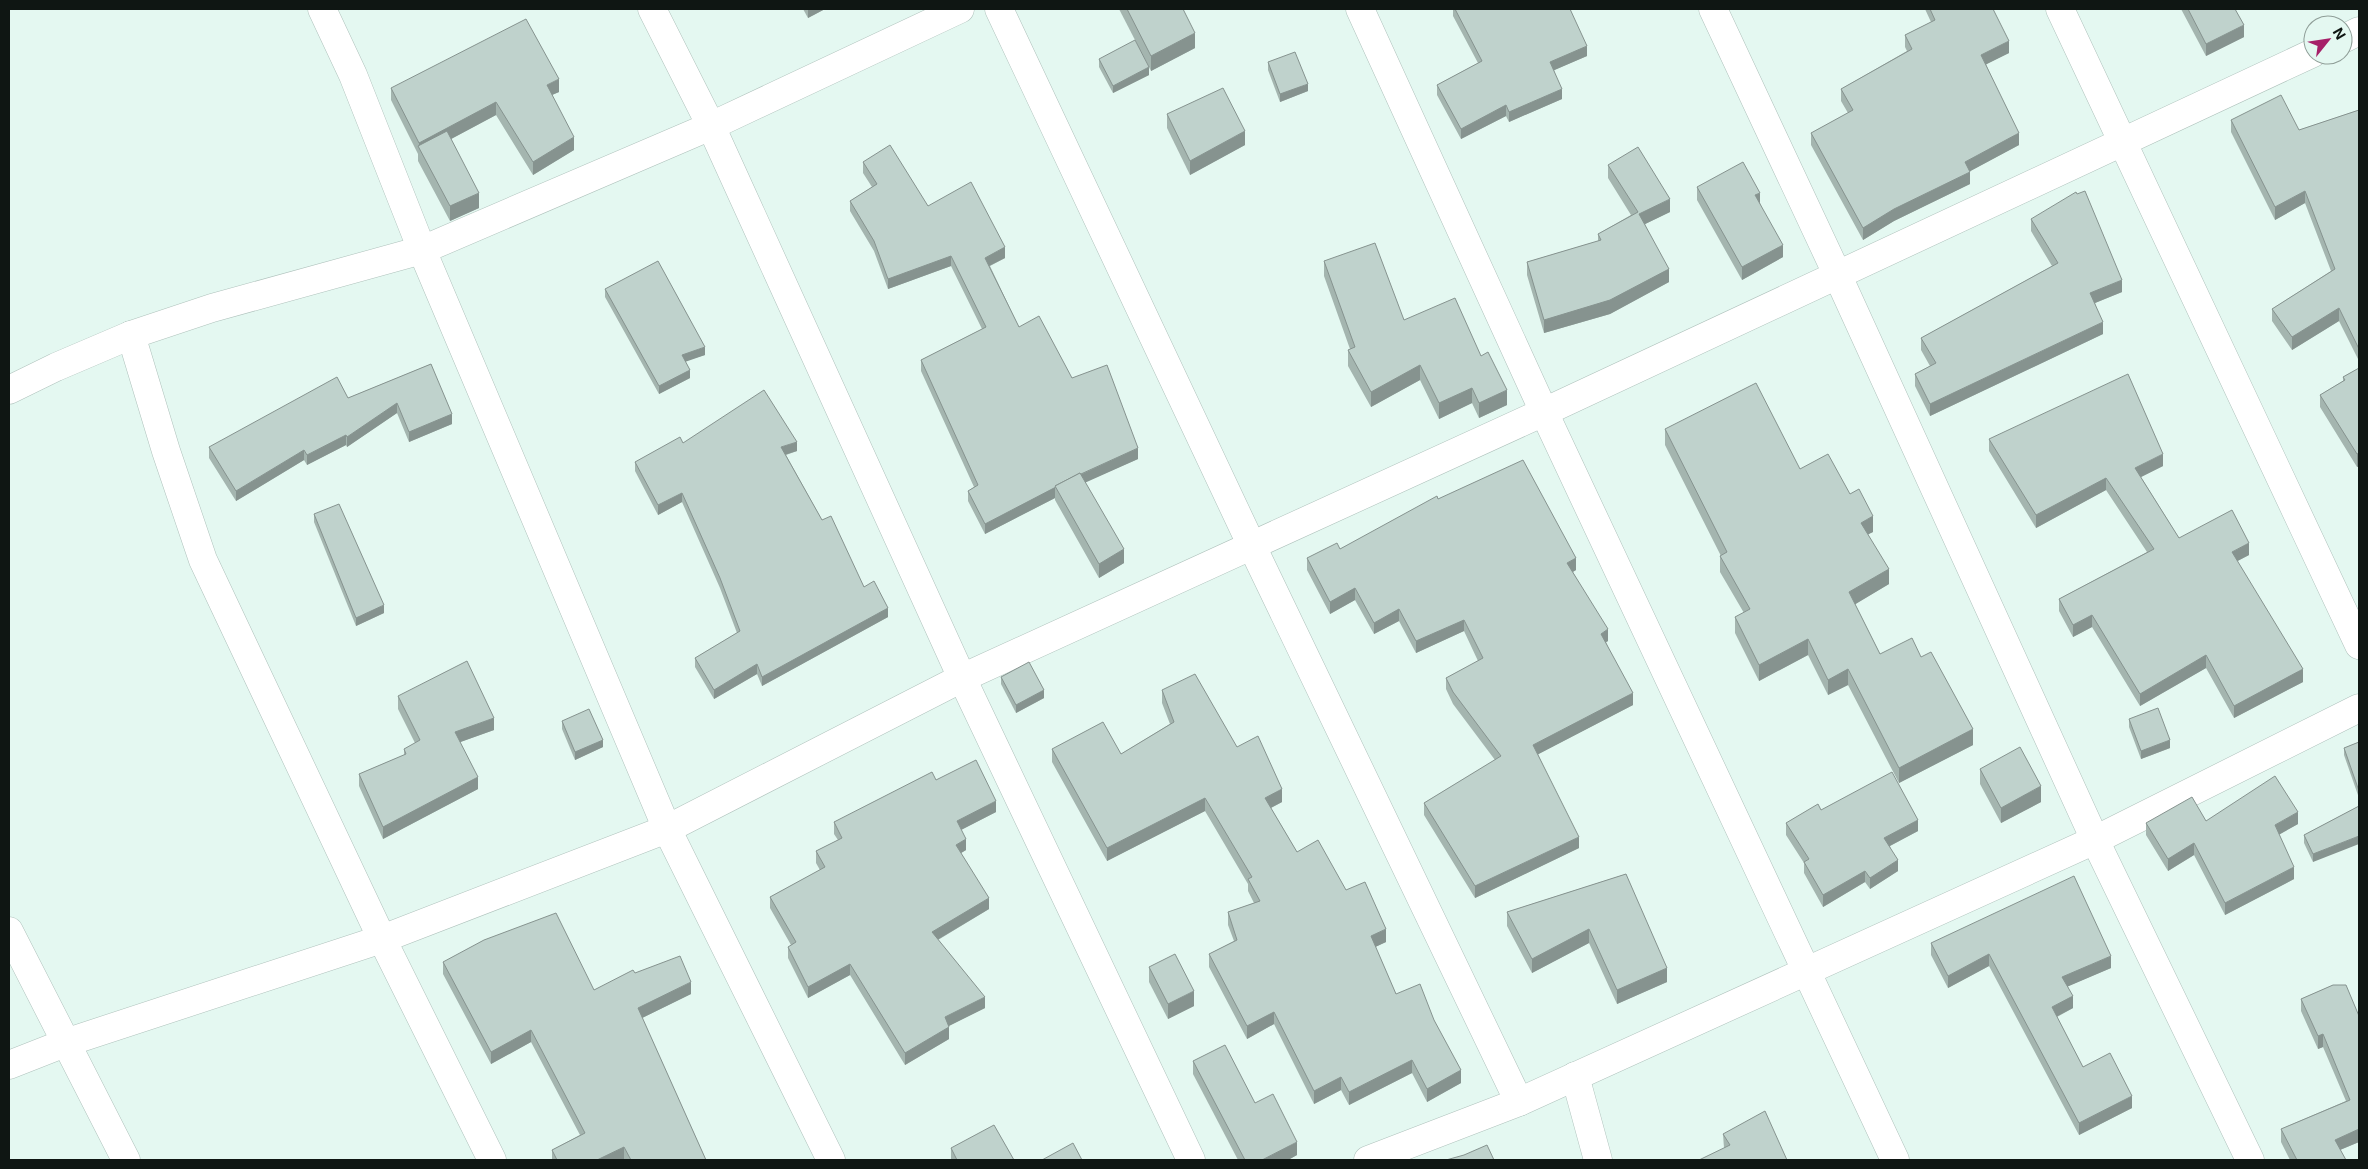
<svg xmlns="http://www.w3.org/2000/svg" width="2368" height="1169" viewBox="0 0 2368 1169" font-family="Inter,sans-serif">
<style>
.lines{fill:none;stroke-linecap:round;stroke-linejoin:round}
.street-casing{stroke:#afc2bc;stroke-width:29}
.street{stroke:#fff;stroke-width:28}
.wall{fill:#a4b5af}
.shaded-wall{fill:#86938f}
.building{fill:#bfd2cc;stroke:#86938f}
</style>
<rect width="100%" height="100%" fill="#e4f8f1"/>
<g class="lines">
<defs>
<g id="street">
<polyline points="322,9 353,75 422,250 667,829 831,1160"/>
<polyline points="652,9 711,126 962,678 1191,1160"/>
<polyline points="999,9 1251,544 1519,1102"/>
<polyline points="1360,9 1544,412 1895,1160"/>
<polyline points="1713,9 1837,274 2095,840 2250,1160"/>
<polyline points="2060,9 2359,645"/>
<polyline points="2343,39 2359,31"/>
<polyline points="131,335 166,451 203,560 382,939 492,1160"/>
<polyline points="9,390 56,367 131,335 212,308 422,250 711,126 960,9"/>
<polyline points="9,931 126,1160"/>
<polyline points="9,1065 65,1043 382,939 667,829 962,678 1544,412 2313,53"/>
<polyline points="1575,1076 1598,1160"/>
<polyline points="1368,1160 1519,1102 2095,840 2359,708"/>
</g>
</defs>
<!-- street casing -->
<use href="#street" class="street-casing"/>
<!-- street -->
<use href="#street" class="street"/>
</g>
<!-- wall -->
<g class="wall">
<polygon points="803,9 825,9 808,18"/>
<polygon points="1119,9 1183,9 1195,48 1151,71"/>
<polygon points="1453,9 1570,9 1587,56 1554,70 1562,99 1509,122 1506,116 1461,139 1437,95 1437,85 1478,63 1453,16"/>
<polygon points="1925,9 1993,9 2009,53 1986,64 2019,145 1970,171 1970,184 1894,221 1863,240 1811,145 1811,133 1848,113 1841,101 1841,89 1907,51 1905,47 1905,35 1931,22"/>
<polygon points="2181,9 2235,9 2244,37 2206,56"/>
<polygon points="1099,59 1149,75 1113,93 1099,67"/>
<polygon points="1268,62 1308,91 1280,102 1268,70"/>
<polygon points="391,88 559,92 552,95 574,150 533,175 496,115 451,139 479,208 450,221 418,161 418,154 391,100"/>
<polygon points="2359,110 2359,361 2339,321 2292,350 2272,321 2272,309 2331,271 2305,203 2275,220 2231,132 2231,120 2299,130"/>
<polygon points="1167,114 1245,145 1190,175 1167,128"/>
<polygon points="863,162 1005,258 990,266 1019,327 1072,378 1138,459 1085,482 1124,563 1099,578 1055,500 1055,498 985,534 968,501 968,491 974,487 921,371 921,360 982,329 951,266 888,289 874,251 850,211 850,201 872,187 863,173"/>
<polygon points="1608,165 1670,212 1645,224 1669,282 1610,314 1544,333 1527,275 1527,262 1598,241 1598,234 1631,215 1608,178"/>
<polygon points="1697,187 1760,203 1783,257 1742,280 1697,200"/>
<polygon points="2031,219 2122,292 2095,303 2103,334 1930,416 1915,386 1915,374 1930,366 1921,350 1921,338 2052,266 2031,231"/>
<polygon points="1324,261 1404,320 1481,356 1507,405 1479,418 1472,403 1439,419 1420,380 1371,407 1348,366 1348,350 1350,349 1324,276"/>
<polygon points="605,289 705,355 685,361 690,378 659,394 605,297"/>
<polygon points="431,364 452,424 409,442 397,413 347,447 346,445 307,465 304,460 236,501 209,458 209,447 348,398"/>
<polygon points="2359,368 2359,466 2357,467 2320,407 2320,395 2343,381 2343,377"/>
<polygon points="1665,429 1800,469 1850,494 1873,532 1868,534 1889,584 1855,604 1880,654 1921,657 1973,745 1899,783 1848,685 1828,695 1808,655 1759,681 1735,633 1735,617 1744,613 1720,572 1720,556 1721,556 1665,445"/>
<polygon points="1989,439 2163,466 2141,477 2179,538 2249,555 2237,561 2303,682 2234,718 2206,668 2140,706 2092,627 2073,637 2059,611 2059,599 2147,552 2106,490 2036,528 1989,451"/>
<polygon points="683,443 797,451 786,455 822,520 864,587 888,617 762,686 757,674 714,699 695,667 695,658 737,633 720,588 682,502 658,515 635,471 635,462"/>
<polygon points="1438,499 1576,570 1573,572 1608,641 1606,642 1633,705 1538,754 1579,848 1475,898 1424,815 1424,803 1495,760 1453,704 1446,689 1446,678 1478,661 1464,631 1416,653 1399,621 1374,634 1355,600 1330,614 1307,570 1307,558 1340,549"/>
<polygon points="314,514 384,613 356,626 314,522"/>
<polygon points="1001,677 1044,698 1016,713 1001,684"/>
<polygon points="1162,690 1237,747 1282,802 1271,808 1297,852 1346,890 1386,942 1375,947 1396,994 1434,1020 1461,1083 1427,1102 1412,1073 1349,1105 1341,1090 1314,1104 1274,1024 1247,1039 1209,967 1209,954 1234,941 1228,925 1228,912 1254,903 1248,891 1248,884 1205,811 1107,861 1052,762 1052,749 1121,754 1170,724 1162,703"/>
<polygon points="398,696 494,730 460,742 478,789 383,839 359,786 359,774 404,755 404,749 415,743 398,709"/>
<polygon points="2129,719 2170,748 2141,759 2129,727"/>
<polygon points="562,721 603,747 575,760 562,729"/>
<polygon points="2359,742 2359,798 2344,755 2344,748"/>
<polygon points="1980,769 2041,802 2001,823 1980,784"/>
<polygon points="936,780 996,812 961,830 966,850 961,853 989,909 938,940 985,1008 948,1026 949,1039 905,1065 850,975 808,998 788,958 788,947 791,945 770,908 770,897 820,870 816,863 816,851 838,840 834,834 834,822"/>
<polygon points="2359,806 2313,862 2304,843 2304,835"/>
<polygon points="1821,810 1918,831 1890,846 1898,871 1870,889 1865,882 1823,907 1804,873 1804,863 1786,835 1786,823"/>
<polygon points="2206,821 2298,824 2279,834 2294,879 2225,915 2194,855 2168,871 2146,835 2146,823"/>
<polygon points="1626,874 1667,982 1617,1004 1589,943 1532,973 1507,926 1507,912"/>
<polygon points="1931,943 2111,968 2068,986 2073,1008 2057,1017 2083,1067 2132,1108 2079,1135 1989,966 1948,988 1931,955"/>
<polygon points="443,962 594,990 635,973 691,994 642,1018 706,1160 625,1160 624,1159 621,1160 552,1160 552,1150 580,1135 531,1042 491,1064 443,974"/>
<polygon points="1149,967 1194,1006 1168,1019 1149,982"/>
<polygon points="2333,985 2359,1142 2340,1150 2346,1160 2290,1160 2281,1142 2281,1129 2346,1101 2323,1047 2318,1049 2301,1011 2301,999"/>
<polygon points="1193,1061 1255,1103 1297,1155 1288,1160 1238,1160 1193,1074"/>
<polygon points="1723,1134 1787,1160 1724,1148"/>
<polygon points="951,1148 1014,1160 951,1160"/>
</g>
<!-- shaded-wall -->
<g class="shaded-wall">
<polygon points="808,9 825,9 808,18"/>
<polygon points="2244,25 2244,37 2206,56 2206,44"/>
<polygon points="1195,33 1195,48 1151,71 1151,56"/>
<polygon points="2009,41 2009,53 1981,67 1981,55"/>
<polygon points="1587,46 1587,56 1550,72 1550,62"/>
<polygon points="1149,67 1149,75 1113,93 1113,86"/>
<polygon points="559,79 559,92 547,97 547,85"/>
<polygon points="1308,84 1308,91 1280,102 1280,94"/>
<polygon points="1562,89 1562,99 1509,122 1509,112"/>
<polygon points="496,102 496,115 423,154 419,148 419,143"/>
<polygon points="1506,105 1506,116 1461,139 1461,129"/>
<polygon points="1245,131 1245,145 1190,175 1190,161"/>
<polygon points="2019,133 2019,145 1965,174 1965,162"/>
<polygon points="574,137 574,150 533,175 533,162"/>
<polygon points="1970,172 1970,184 1894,221 1863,240 1863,228 1894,209"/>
<polygon points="2305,191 2305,203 2275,220 2275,207"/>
<polygon points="479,193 479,208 450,221 450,206"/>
<polygon points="1760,193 1760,205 1755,195"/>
<polygon points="1670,199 1670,212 1639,227 1639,214"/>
<polygon points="1783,245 1783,257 1742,280 1742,267"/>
<polygon points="1005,247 1005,258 985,268 985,258"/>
<polygon points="951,256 951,266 888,289 888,279"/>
<polygon points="1669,269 1669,282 1610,314 1544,333 1544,320"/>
<polygon points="2122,280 2122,292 2090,305 2090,293"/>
<polygon points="2339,308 2339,321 2292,350 2292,337"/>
<polygon points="2103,322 2103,334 1930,416 1930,404"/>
<polygon points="705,347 705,355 682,363 682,355"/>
<polygon points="1420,365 1420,380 1371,407 1371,392"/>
<polygon points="690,370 690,378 659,394 659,386"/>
<polygon points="1472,388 1472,403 1439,419 1439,403"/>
<polygon points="1507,390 1507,405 1479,418 1479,403"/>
<polygon points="397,403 397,413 347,447 347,437"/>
<polygon points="452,414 452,424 409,442 409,432"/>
<polygon points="346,435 346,445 307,465 307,455"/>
<polygon points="797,442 797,451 781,456 781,447"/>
<polygon points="1138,448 1138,459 1080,485 1080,475"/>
<polygon points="304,450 304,460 236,501 236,491"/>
<polygon points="2359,453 2359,466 2357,467 2357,454"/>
<polygon points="2163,454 2163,466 2135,480 2135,468"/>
<polygon points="2106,478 2106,490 2036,528 2036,515"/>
<polygon points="1055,487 1055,498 985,534 985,524"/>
<polygon points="682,493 682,502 658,515 658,505"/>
<polygon points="1873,516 1873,532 1861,538 1861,523"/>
<polygon points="2249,543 2249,555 2232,564 2232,552"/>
<polygon points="1124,549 1124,563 1099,578 1099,564"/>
<polygon points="1576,558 1576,570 1567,575 1567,563"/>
<polygon points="1889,569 1889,584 1849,608 1849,592"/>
<polygon points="1355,588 1355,600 1330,614 1330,602"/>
<polygon points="384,605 384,613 356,626 356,618"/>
<polygon points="888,608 888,617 762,686 762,677"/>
<polygon points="1399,609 1399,621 1374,634 1374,623"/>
<polygon points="2092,615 2092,627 2073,637 2073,625"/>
<polygon points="1464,620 1464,631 1416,653 1416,641"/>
<polygon points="1608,629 1608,641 1601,645 1601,634"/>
<polygon points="1808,639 1808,655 1759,681 1759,665"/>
<polygon points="2206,655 2206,668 2140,706 2140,694"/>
<polygon points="757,664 757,674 714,699 714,690"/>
<polygon points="1848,669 1848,685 1828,695 1828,680"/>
<polygon points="2303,669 2303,682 2234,718 2234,706"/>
<polygon points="1044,690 1044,698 1016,713 1016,705"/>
<polygon points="1633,693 1633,705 1533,757 1533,745"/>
<polygon points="494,718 494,730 455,744 455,732"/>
<polygon points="1973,729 1973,745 1899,783 1899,768"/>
<polygon points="603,740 603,747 575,760 575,752"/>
<polygon points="2170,740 2170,748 2141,759 2141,751"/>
<polygon points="478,777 478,789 383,839 383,827"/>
<polygon points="2041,786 2041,802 2001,823 2001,808"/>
<polygon points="1282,789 1282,802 1265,811 1265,798"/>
<polygon points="1205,798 1205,811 1107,861 1107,848"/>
<polygon points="996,801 996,812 957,832 957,821"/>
<polygon points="2298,812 2298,824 2275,837 2275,825"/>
<polygon points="1918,820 1918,831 1884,849 1884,838"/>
<polygon points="2359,836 2359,844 2313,862 2313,854"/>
<polygon points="1579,837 1579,848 1475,898 1475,886"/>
<polygon points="966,839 966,850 956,856 956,845"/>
<polygon points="2194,843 2194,855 2168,871 2168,859"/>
<polygon points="1898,860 1898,871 1870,889 1870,878"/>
<polygon points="2294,867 2294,879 2225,915 2225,903"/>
<polygon points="1865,871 1865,882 1823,907 1823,895"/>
<polygon points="989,898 989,909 932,943 932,932"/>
<polygon points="1386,929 1386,942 1371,949 1371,936"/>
<polygon points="1589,929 1589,943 1532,973 1532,959"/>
<polygon points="1989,954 1989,966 1948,988 1948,976"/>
<polygon points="2111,956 2111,968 2062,989 2062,977"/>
<polygon points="850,964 850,975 808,998 808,987"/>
<polygon points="1667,968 1667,982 1617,1004 1617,990"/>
<polygon points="691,982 691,994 638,1020 638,1008"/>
<polygon points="1194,991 1194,1006 1168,1019 1168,1004"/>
<polygon points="2073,996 2073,1008 2052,1019 2052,1007"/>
<polygon points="985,997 985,1008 945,1028 945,1017"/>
<polygon points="1274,1012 1274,1024 1247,1039 1247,1026"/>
<polygon points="949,1027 949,1039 905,1065 905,1053"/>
<polygon points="531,1030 531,1042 491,1064 491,1052"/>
<polygon points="2323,1034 2323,1047 2318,1049 2318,1036"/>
<polygon points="1412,1060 1412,1073 1349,1105 1349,1092"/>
<polygon points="1461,1070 1461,1083 1427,1102 1427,1089"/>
<polygon points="1341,1077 1341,1090 1314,1104 1314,1091"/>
<polygon points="2132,1096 2132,1108 2079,1135 2079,1123"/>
<polygon points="2359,1129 2359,1142 2335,1152 2335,1140"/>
<polygon points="1297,1142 1297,1155 1288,1160 1262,1160"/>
<polygon points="624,1147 624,1159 621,1160 597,1160"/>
</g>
<!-- building -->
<g class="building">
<polygon points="1127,9 1183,9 1195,33 1151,56"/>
<polygon points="1455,9 1570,9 1587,46 1550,62 1562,89 1509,112 1506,105 1461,129 1437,85 1482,61"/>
<polygon points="1930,9 1993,9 2009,41 1981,55 2019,133 1965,162 1970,172 1894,209 1863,228 1811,133 1853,110 1841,89 1912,49 1905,35 1935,20"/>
<polygon points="2188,9 2235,9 2244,25 2206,44"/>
<polygon points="526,19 559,79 547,85 574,137 533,162 496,102 419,143 391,88"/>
<polygon points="1135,40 1149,67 1113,86 1099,59"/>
<polygon points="1295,52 1308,84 1280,94 1268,62"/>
<polygon points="1223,88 1245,131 1190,161 1167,114"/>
<polygon points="2281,95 2299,130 2359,110 2359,349 2339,308 2292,337 2272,309 2335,269 2305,191 2275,207 2231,120"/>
<polygon points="447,131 479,193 450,206 418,146"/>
<polygon points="890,145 928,206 971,182 1005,247 985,258 1019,327 1039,316 1072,378 1107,365 1138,448 1081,474 1080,473 1055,486 1056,487 985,524 968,491 978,485 921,360 986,327 951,256 888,279 874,241 850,201 877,184 863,162"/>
<polygon points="1638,147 1670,199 1639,214 1669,269 1610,300 1544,320 1527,262 1601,240 1598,234 1638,212 1608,165"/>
<polygon points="1743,162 1760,193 1755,195 1783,245 1742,267 1697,187"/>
<polygon points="2085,191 2122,280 2090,293 2103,322 1930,404 1915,374 1936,363 1921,338 2058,263 2031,219 2076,192 2077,194"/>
<polygon points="1375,243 1404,320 1455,298 1481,356 1488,352 1507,390 1479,403 1472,388 1439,403 1420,365 1371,392 1348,350 1355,347 1324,261"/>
<polygon points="658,261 705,347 682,355 690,370 659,386 605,289"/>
<polygon points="431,364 452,414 409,432 397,403 347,437 346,435 307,455 304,450 236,491 209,447 337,377 348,398"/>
<polygon points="2359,368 2359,453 2357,454 2320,395 2345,380 2343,377"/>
<polygon points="2128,374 2163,454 2135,468 2179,538 2232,510 2249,543 2232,552 2303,669 2234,706 2206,655 2140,694 2092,615 2073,625 2059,599 2154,549 2106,478 2036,515 1989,439"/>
<polygon points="1756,383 1800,469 1828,454 1850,494 1859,489 1873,516 1861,523 1889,569 1849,592 1880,654 1912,638 1921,657 1931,652 1973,729 1899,768 1848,669 1828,680 1808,639 1759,665 1735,617 1750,609 1720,556 1727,552 1665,429"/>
<polygon points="764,390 797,442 781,447 822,520 831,516 864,587 874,581 888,608 762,677 757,664 714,690 695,658 740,631 720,578 682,493 658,505 635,462 680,437 683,443"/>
<polygon points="1523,460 1576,558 1567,563 1608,629 1601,634 1633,693 1533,745 1579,837 1475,886 1424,803 1501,756 1453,692 1446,678 1483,658 1464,620 1416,641 1399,609 1374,623 1355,588 1330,602 1307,558 1337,543 1340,549 1437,496 1438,499"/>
<polygon points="1080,473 1124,549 1099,564 1055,486"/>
<polygon points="339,504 384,605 356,618 314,514"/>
<polygon points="467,661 494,718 455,732 478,777 383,827 359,774 406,754 404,749 420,740 398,696"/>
<polygon points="1029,662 1044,690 1016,705 1001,677"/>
<polygon points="1195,674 1237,747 1258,736 1282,789 1265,798 1297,852 1318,840 1346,890 1365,882 1386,929 1371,936 1396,994 1420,984 1434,1020 1461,1070 1427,1089 1412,1060 1349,1092 1341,1077 1314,1091 1274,1012 1247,1026 1209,954 1237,940 1228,912 1260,901 1248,879 1252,877 1205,798 1107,848 1052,749 1103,722 1121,754 1174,722 1162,690"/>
<polygon points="2158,708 2170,740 2141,751 2129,719"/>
<polygon points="589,709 603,740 575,752 562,721"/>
<polygon points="2359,742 2359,791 2344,748"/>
<polygon points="2020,747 2041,786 2001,808 1980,769"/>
<polygon points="976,760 996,801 957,821 966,839 956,845 989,898 932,932 985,997 945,1017 949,1027 905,1053 850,964 808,987 788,947 796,942 770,897 825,867 816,851 842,838 834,822 932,772 936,780"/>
<polygon points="1892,772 1918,820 1884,838 1898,860 1870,878 1865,871 1823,895 1804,862 1809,859 1786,823 1818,804 1821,810"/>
<polygon points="2275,776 2298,812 2275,825 2294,867 2225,903 2194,843 2168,859 2146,823 2192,797 2206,821"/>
<polygon points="2359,806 2359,836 2313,854 2304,835"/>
<polygon points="1626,874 1667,968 1617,990 1589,929 1532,959 1507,912"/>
<polygon points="2074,876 2111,956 2062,977 2073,996 2052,1007 2083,1067 2110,1053 2132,1096 2079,1123 1989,954 1948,976 1931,943"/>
<polygon points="556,913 594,990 633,970 635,973 680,956 691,982 638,1008 706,1160 631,1160 624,1147 597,1160 557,1160 552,1150 585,1133 531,1030 491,1052 443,962 484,940"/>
<polygon points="1175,954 1194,991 1168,1004 1149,967"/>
<polygon points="2333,985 2346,985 2359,1016 2359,1129 2335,1140 2346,1160 2297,1160 2281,1129 2350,1100 2323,1034 2318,1036 2301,999"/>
<polygon points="1225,1045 1255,1103 1273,1094 1297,1142 1262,1160 1245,1160 1193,1061"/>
<polygon points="1765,1111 1787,1160 1699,1160 1730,1145 1723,1134"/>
<polygon points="994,1125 1014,1160 957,1160 951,1148"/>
<polygon points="1073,1143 1082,1160 1042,1160"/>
<polygon points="1487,1145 1494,1160 1446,1160 1464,1155"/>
</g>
<!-- border -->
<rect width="2368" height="1169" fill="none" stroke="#0f1613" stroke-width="20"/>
<!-- north arrow -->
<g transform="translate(2328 40) rotate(60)"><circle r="24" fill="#e4f8f1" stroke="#8f9e98"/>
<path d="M0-4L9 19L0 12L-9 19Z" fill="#a62069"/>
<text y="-8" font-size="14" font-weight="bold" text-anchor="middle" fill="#0f1613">N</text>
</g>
</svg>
